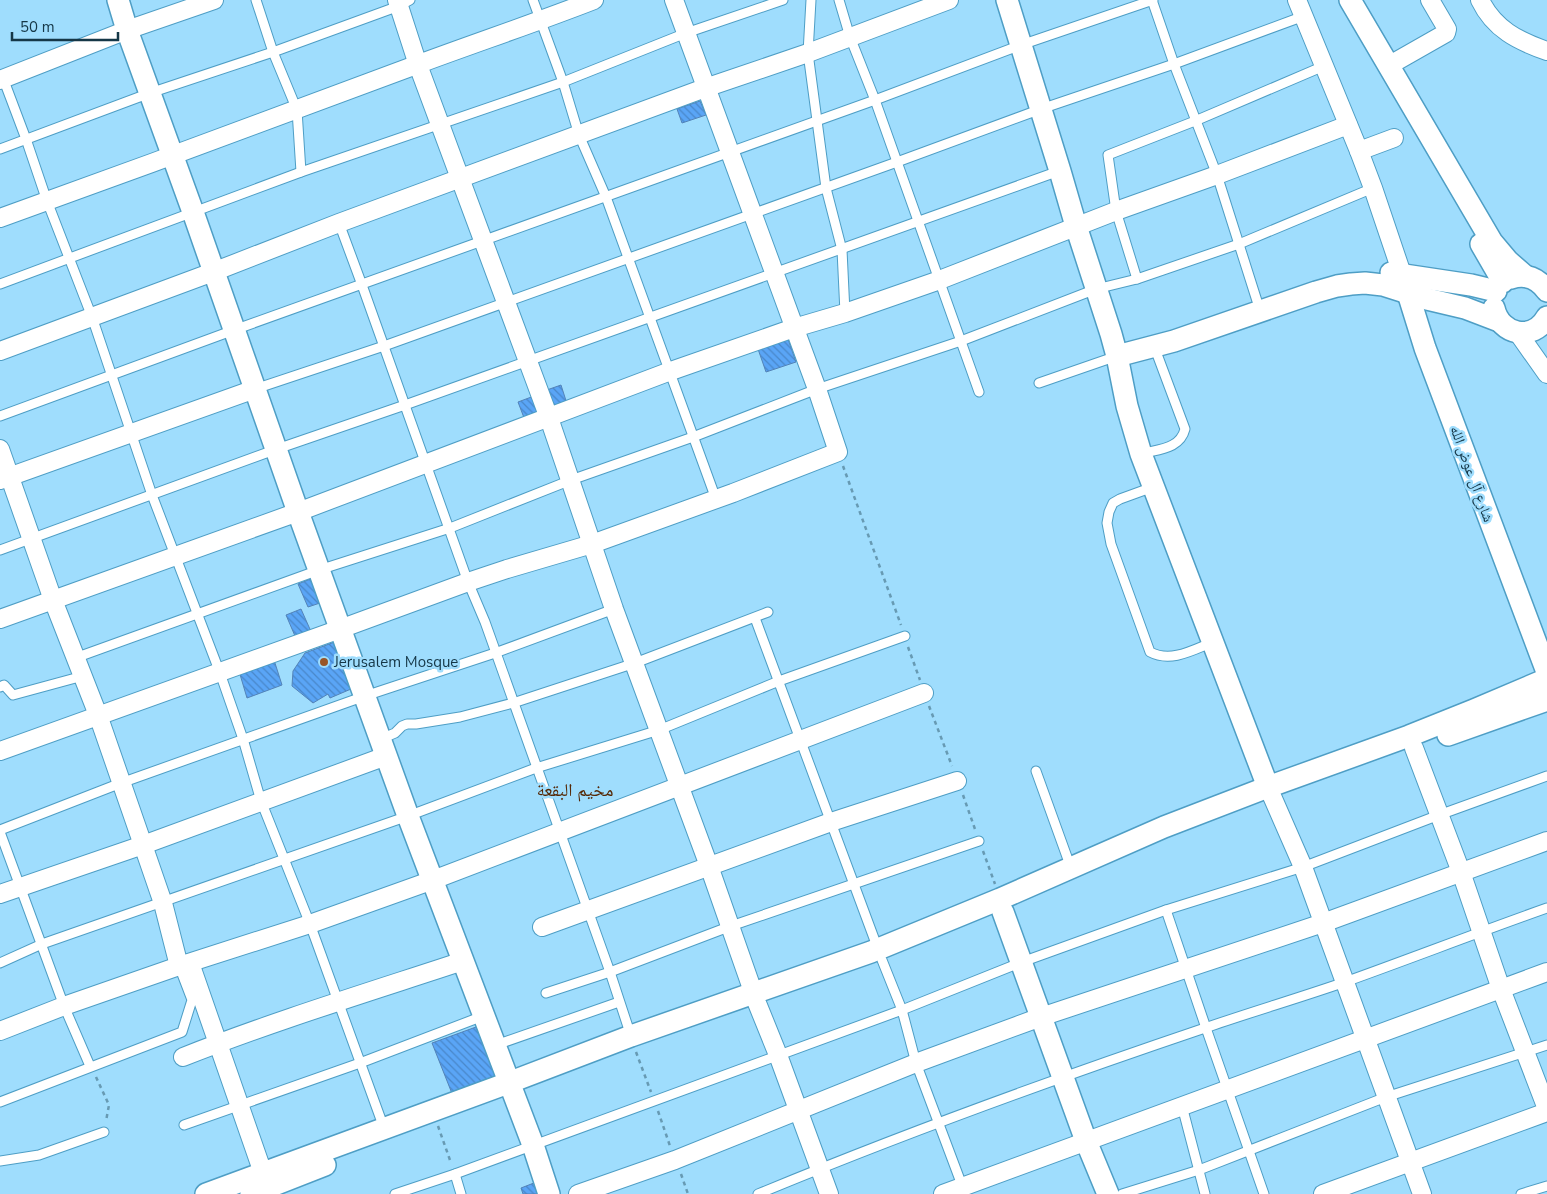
<svg xmlns="http://www.w3.org/2000/svg" width="1547" height="1194" viewBox="0 0 1547 1194" font-family="'Nunito Sans','Noto Naskh Arabic',sans-serif">
<style>
.building{fill:url(#building-back-hatch);stroke:#5383b8}
.lines{fill:none;stroke-linecap:round;stroke-linejoin:round}
.service-casing{stroke:#4e9ec5;stroke-width:11}
.minor-casing{stroke:#4e9ec5;stroke-width:20}
.tertiary-casing{stroke:#4e9ec5;stroke-width:24}
.path{stroke:#679ab3;stroke-width:2.5;stroke-dasharray:4 4;stroke-linecap:butt}
.service{stroke:#fff;stroke-width:9}
.minor{stroke:#fff;stroke-width:18}
.tertiary{stroke:#fff;stroke-width:21}
.poi-dot{fill:#995527;stroke:#9fddfd;stroke-width:2}
.labels{text-anchor:middle;stroke-width:5;stroke-linejoin:round;paint-order:stroke}
.street-label{font-size:15px;fill:#153747;stroke:#9fddfd}
.poi-label{font-size:15px;fill:#153747;stroke:#9fddfd;text-anchor:start}
.quarter-label{font-size:18px;fill:#552806;stroke:#9fddfd}
</style>
<defs>
<pattern id="building-back-hatch" width="6" height="6" patternUnits="userSpaceOnUse" patternTransform="scale(1.25)"><rect width="6" height="6" fill="#5aa5f6"/><path d="M-1 5l2 2M0 0l6 6M5-1l2 2" fill="none" stroke="#4987c9"/></pattern>
</defs>
<rect width="100%" height="100%" fill="#9fddfd"/>
<!-- building -->
<g class="building">
<polygon points="700,101 706,115 682,123 677,109"/>
<polygon points="788,339 796,362 766,372 758,349"/>
<polygon points="561,385 568,407 552,413 544,391"/>
<polygon points="534,396 542,418 526,423 518,402"/>
<polygon points="313,578 323,602 308,607 298,584"/>
<polygon points="301,609 313,636 298,643 286,615"/>
<polygon points="340,640 358,686 330,698 328,694 313,703 292,686 293,671 305,653"/>
<polygon points="274,660 282,685 247,698 239,671"/>
<polygon points="476,1027 497,1079 453,1096 432,1043"/>
<polygon points="539,1181 544,1194 523,1194 521,1188"/>
</g>
<g class="lines">
<defs>
<g id="service">
<polyline points="256,0 273,52 297,110 301,172"/>
<polyline points="533,0 563,82 579,135 606,197 716,499"/>
<polyline points="811,0 808,53 826,188 842,250 845,313"/>
<polyline points="839,0 850,37 875,100 979,392"/>
<polyline points="1152,0 1174,64 1217,175 1257,301"/>
<polyline points="3,78 26,139 47,201 92,317 152,495 220,673 243,739 261,801 310,924 384,1128"/>
<polyline points="0,149 150,93 273,52 399,6 410,0"/>
<polyline points="339,223 362,285 468,582 485,622 610,972 631,1036"/>
<polyline points="1137,279 1116,211 1108,155 1195,121 1324,66"/>
<polyline points="0,284 301,172 563,82 686,33 783,0"/>
<polyline points="1039,383 1117,356"/>
<polyline points="255,389 384,346 897,162 1041,109 1174,64 1304,16"/>
<polyline points="0,416 234,330 875,100 1021,45 1153,0"/>
<path d="M1141 454C1159 449 1180 449 1185 429L1154 346"/>
<path d="M1153 487 1120 499 1113 503 1109 512 1107 523 1111 544 1150 652C1171 663 1193 650 1213 642"/>
<polyline points="0,550 277,449 405,405 1059,171"/>
<polyline points="755,618 878,949"/>
<polyline points="75,658 319,570 450,528 571,480 693,437 817,389 961,341 1096,289 1137,279 1239,244 1373,188"/>
<polyline points="0,687 4,685 13,695 83,676"/>
<polyline points="381,739 395,733 402,726 407,724 416,724 460,717 513,703 635,663 768,612"/>
<polyline points="1036,771 1071,868"/>
<polyline points="0,830 121,783 365,696 495,653 614,609"/>
<polyline points="0,832 64,1006 90,1066"/>
<polyline points="1166,910 1206,1028 1264,1194"/>
<polyline points="882,960 902,1010 916,1063 963,1188"/>
<polyline points="0,963 42,944 408,816 536,768 659,730 779,681 905,636"/>
<polyline points="546,993 610,972 731,926 979,841"/>
<polyline points="496,1045 619,1002"/>
<polyline points="0,1102 182,1032 192,1000 179,966"/>
<polyline points="1182,1106 1205,1194"/>
<polyline points="184,1125 360,1063 483,1016"/>
<polyline points="0,1161 39,1155 104,1132"/>
<polyline points="455,1174 461,1194"/>
<polyline points="395,1194 455,1174 902,1010 1022,962 1166,910 1303,867 1439,815 1547,776"/>
<path d="M758 1194C905 1133 1054 1079 1205 1028 1251 1012 1299 998 1345 982 1412 958 1479 932 1547 908"/>
<polyline points="1122,1194 1199,1170 1386,1097 1547,1045"/>
<polyline points="1521,1194 1547,1186"/>
</g>
<g id="minor">
<polyline points="397,0 418,65 549,418 614,609 709,866 757,1003 778,1055 829,1194"/>
<polyline points="1297,0 1359,151 1373,188 1402,274"/>
<path d="M1480 0C1494 29 1518 41 1547 51"/>
<polyline points="1388,66 1446,33 1447,29 1430,0"/>
<polyline points="0,80 127,30 214,0"/>
<polyline points="1359,151 1394,138"/>
<path d="M0 218C139 168 278 117 416 65 475 43 535 23 594 0"/>
<polyline points="1518,333 1547,374"/>
<polyline points="0,351 213,272 339,223 705,88 808,53 949,0"/>
<polyline points="0,449 53,600 98,715 143,845 163,903 179,966"/>
<polyline points="0,480 255,389"/>
<polyline points="0,619 298,512 668,372 794,328 845,313 937,281 1116,211 1217,175 1348,125"/>
<polyline points="1414,748 1461,872 1501,989 1547,1109"/>
<polyline points="0,751 340,629 468,582 507,569 592,544 733,493 838,452 817,389 674,0"/>
<polyline points="1268,787 1303,867 1422,1194"/>
<polyline points="0,894 143,845 386,756"/>
<polyline points="542,927 831,822 957,781"/>
<polyline points="190,963 263,1173"/>
<polyline points="0,1031 64,1006 179,966 310,924 433,880 924,693"/>
<path d="M183 1057C274 1021 369 992 463 961"/>
<polyline points="578,1194 675,1160 916,1063 1041,1017 1323,923 1547,841"/>
<polyline points="943,1194 1547,972"/>
<polyline points="1323,1194 1547,1112"/>
</g>
<g id="tertiary">
<polyline points="118,0 127,30 193,212 298,512 408,816 533,1145 549,1194"/>
<polyline points="1007,0 1060,171 1076,226 1111,334 1117,356 1127,406 1141,454 1268,787"/>
<polyline points="1350,0 1492,242 1508,261 1524,275"/>
<polyline points="1481,244 1503,282"/>
<polyline points="1391,273 1471,285 1496,291"/>
<polyline points="1402,274 1425,348 1547,672"/>
<path d="M1511 278C1526 273 1538 278 1547 291"/>
<path d="M1494 308C1500 335 1533 342 1547 317"/>
<polyline points="1117,356 1174,341 1316,292 1337,286 1351,284 1365,283 1383,285 1427,299 1465,308 1499,321"/>
<polyline points="1448,735 1547,700"/>
<polyline points="1003,912 1086,1141 1108,1194"/>
<polyline points="206,1194 508,1083 631,1036 871,952 1000,899 1164,827 1268,787 1409,736 1474,710 1547,679"/>
<polyline points="251,1194 325,1165"/>
</g>
</defs>
<!-- service casing -->
<use href="#service" class="service-casing"/>
<!-- minor casing -->
<use href="#minor" class="minor-casing"/>
<!-- tertiary casing -->
<use href="#tertiary" class="tertiary-casing"/>
<!-- path -->
<g class="path">
<polyline points="843,466 901,625"/>
<polyline points="908,647 920,680"/>
<polyline points="929,706 952,766"/>
<polyline points="963,795 976,832"/>
<polyline points="983,851 995,884"/>
<polyline points="636,1052 651,1092"/>
<polyline points="96,1077 109,1105 106,1121"/>
<polyline points="658,1111 670,1146"/>
<polyline points="438,1126 451,1163"/>
<polyline points="681,1174 688,1194"/>
</g>
<!-- service -->
<use href="#service" class="service"/>
<!-- minor -->
<use href="#minor" class="minor"/>
<!-- tertiary -->
<use href="#tertiary" class="tertiary"/>
</g>
<!-- markers -->
<circle class="poi-dot" cx="324" cy="662" r="5"/>
<g class="labels">
<!-- street labels -->
<g class="street-label">
<text transform="translate(1472 474) rotate(70)" y="5">شارع آل عوض الله</text>
</g>
<!-- poi labels -->
<g class="poi-label">
<text x="334" y="667">Jerusalem Mosque</text>
</g>
<!-- quarter labels -->
<g class="quarter-label">
<text x="575" y="796">مخيم البقعة</text>
</g>
</g>
<!-- scale -->
<path d="M12 32v8h106v-8" fill="none" stroke="#153747" stroke-width="2.5"/>
<text x="20" y="32" font-size="15" fill="#153747" stroke="#9fddfd" stroke-width="4" paint-order="stroke">50 m</text>
</svg>
